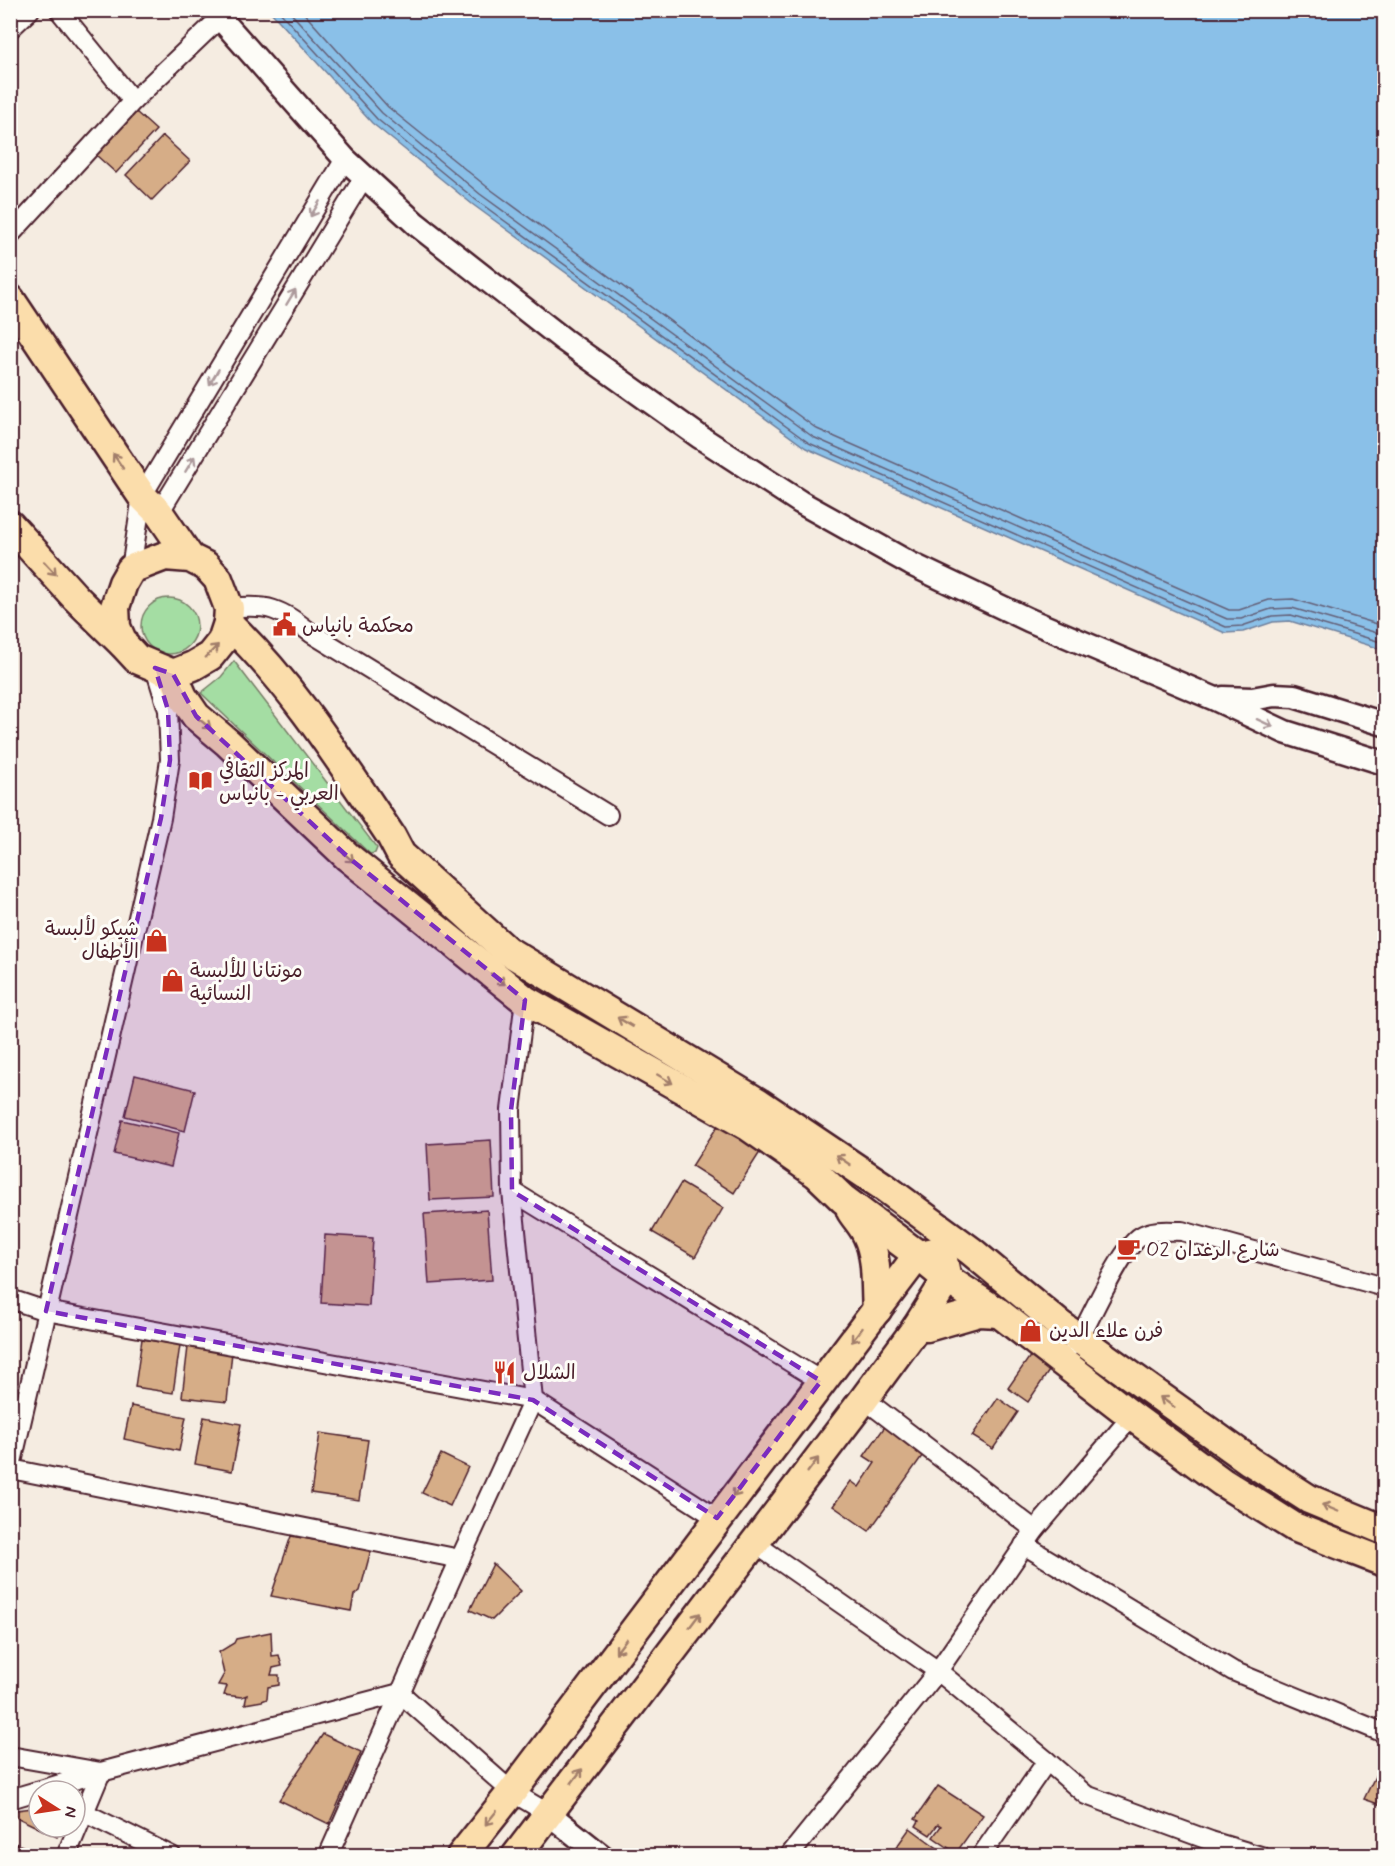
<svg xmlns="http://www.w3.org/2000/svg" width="1395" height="1866" viewBox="0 0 1395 1866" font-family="Mynerve,'Playpen Sans Arabic',sans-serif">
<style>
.green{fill:#a4dda3;stroke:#777e67;stroke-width:1.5}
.water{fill:#8ac0e8;stroke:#70809c;stroke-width:1.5}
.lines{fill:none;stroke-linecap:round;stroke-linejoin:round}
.shore{stroke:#645f77;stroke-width:1.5}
.building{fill:#d6ad87;stroke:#4a1f2b;stroke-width:1.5}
.minor-casing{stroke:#4a1f2b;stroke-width:22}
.tertiary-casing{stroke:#4a1f2b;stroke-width:27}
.primary-casing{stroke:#4a1f2b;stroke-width:33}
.minor{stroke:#fdfcf7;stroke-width:18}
.tertiary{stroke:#fdfcf7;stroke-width:22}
.primary{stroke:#fbddab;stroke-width:28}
.oneway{stroke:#ac999b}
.oneway2{stroke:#a27e6b}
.marked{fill:#7b2cbf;fill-opacity:0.2;stroke:#7b2cbf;stroke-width:4.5;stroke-dasharray:12 8;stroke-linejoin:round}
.labels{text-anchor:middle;stroke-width:6;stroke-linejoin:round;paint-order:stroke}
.poi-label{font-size:20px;fill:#4a1f2b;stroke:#fdfcf7;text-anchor:start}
</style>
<rect width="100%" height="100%" fill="#f5ece1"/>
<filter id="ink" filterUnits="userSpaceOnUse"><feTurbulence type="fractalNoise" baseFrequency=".0167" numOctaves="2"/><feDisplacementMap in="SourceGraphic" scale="12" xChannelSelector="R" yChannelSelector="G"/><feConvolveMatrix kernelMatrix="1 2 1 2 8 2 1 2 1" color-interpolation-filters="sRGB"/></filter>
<g filter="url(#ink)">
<!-- green -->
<g class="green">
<circle cx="169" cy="626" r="28"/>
<polygon points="234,661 377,848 375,853 370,854 201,693 221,677"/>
</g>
<!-- water -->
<polygon class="water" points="270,11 1384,11 1384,650 1290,621 1273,622 1243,632 1225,633 806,448 472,204 372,123"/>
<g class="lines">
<!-- shore -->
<g class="shore">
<polyline points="278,10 377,119 476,200 809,443 1226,627 1242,626 1272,616 1291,615 1384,643"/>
<polyline points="288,10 382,113 480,194 813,437 1227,619 1241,619 1271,609 1292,608 1384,635"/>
<polyline points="301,10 388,107 486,186 817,429 1229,610 1239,610 1269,600 1293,599 1384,626"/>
</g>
</g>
<!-- building -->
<g class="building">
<polygon points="136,112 156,130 116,173 96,155"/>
<polygon points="163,136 190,161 152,200 126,175"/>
<polygon points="135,1075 195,1090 185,1131 125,1116"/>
<polygon points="722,1119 764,1146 734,1193 692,1166"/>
<polygon points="122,1120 179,1133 171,1167 114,1154"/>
<polygon points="491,1140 494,1197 430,1200 427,1144"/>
<polygon points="681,1183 723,1208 695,1257 652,1232"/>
<polygon points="487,1210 492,1280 429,1284 424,1214"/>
<polygon points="325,1235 373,1238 369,1306 321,1303"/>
<polygon points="142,1339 180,1345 173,1393 135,1387"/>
<polygon points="188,1347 232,1352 227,1402 182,1397"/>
<polygon points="1033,1352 1053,1365 1028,1402 1008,1388"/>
<polygon points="998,1398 1018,1412 993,1449 972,1436"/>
<polygon points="131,1406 186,1417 179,1451 124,1439"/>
<polygon points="204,1417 241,1424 232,1471 195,1464"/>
<polygon points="886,1425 925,1452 869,1531 833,1506 851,1481 859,1487 875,1463 864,1456"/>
<polygon points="320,1433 368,1440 359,1500 311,1493"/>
<polygon points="441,1454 468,1467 450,1506 422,1493"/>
<polygon points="291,1536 371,1550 360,1591 354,1595 351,1611 271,1596"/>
<polygon points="493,1564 521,1591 492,1620 470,1610"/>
<polygon points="271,1632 272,1656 279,1655 282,1666 273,1668 271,1675 279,1675 279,1685 268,1687 267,1699 262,1701 245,1704 247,1695 242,1697 224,1695 227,1686 218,1685 224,1674 219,1652 234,1643 236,1639"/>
<polygon points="323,1734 361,1752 329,1824 279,1800"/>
<polygon points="1384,1758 1384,1806 1364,1799"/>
<polygon points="938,1786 983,1815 956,1853 933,1837 941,1826 938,1824 930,1835 916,1826 919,1821 915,1819"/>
<polygon points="39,1807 39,1827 62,1827 57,1837 10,1814 10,1811"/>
<polygon points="910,1828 940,1850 936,1856 890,1856"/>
<polygon points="10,1841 41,1854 41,1856 10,1856"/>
</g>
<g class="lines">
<defs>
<g id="minor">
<polyline points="59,10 133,101 220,18"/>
<polyline points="10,29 30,10"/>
<polyline points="10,235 133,101"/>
<polyline points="159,513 364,177"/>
<polyline points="131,569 142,496 345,159"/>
<path d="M229 608C269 604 279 608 311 633L608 815"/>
<polyline points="512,1191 821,1381"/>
<polyline points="10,1299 46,1311 533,1400 717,1518"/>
<path d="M1074 1345 1079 1339C1091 1317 1122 1247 1141 1236 1152 1229 1169 1231 1182 1231L1384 1287"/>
<polyline points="864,1399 1035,1530"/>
<polyline points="11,1469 460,1559"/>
<polyline points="10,1471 161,818 170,760 168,710 155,668"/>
<polyline points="754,1543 938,1671 1047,1761 1086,1795 1211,1841 1261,1856"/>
<polyline points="1024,1545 1233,1671 1384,1733"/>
<polyline points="10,1756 101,1772 66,1856"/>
<polyline points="10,1799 101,1772 400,1693 512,1792 549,1814"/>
<polyline points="85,1813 172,1856"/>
<polyline points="328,1856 460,1559 533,1400 512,1191 511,1110 525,1000"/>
<polyline points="789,1856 938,1671 1035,1530 1132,1416"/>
<polyline points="981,1856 1047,1761"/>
</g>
<g id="tertiary">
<polyline points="213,10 345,159 416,224 564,340 700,437 800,502 911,564 1029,620 1213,698 1285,732 1384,763"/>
<polyline points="1223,698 1252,699 1274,695 1294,696 1384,724"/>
<polyline points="549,1814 602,1856"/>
</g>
<g id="primary">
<polyline points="10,299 142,496 159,513 190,558 206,566 218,579 229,608 228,623 222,641 210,656 193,666 173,674 137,659 124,645 116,627 115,607 123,583 131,569 165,556 190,558"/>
<polyline points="10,525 76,598 122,643"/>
<path d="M228 623C293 685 341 762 391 836L401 855 506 950 759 1103 884 1187 971 1251 1060 1325 1250 1461 1309 1499 1384 1530"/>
<polyline points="173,674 183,697 196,716 228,743 348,857 525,1000 748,1126 817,1174 843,1199 918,1255 947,1279 999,1313 1132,1416 1222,1482 1294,1527 1384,1562"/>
<path d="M851 1211C856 1219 863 1226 867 1235 878 1258 875 1284 877 1310"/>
<polyline points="917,1327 927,1327 979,1312 999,1313"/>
<polyline points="461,1856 512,1792 918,1255 935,1252"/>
<polyline points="516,1856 864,1399 917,1327 947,1279 943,1260"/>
</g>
</defs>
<!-- minor casing -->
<use href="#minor" class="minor-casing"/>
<!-- tertiary casing -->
<use href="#tertiary" class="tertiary-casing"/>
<!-- primary casing -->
<use href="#primary" class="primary-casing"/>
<!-- minor -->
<use href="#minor" class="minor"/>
<!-- tertiary -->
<use href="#tertiary" class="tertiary"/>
<!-- primary -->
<use href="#primary" class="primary"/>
</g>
<!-- one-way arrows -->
<defs><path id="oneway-shaft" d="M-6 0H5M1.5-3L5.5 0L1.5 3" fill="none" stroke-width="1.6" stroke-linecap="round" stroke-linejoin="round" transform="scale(1.5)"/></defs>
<g class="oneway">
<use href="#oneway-shaft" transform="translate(315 209) rotate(121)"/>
<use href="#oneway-shaft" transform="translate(291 297) rotate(-59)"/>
<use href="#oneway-shaft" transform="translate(214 377) rotate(121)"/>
<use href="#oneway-shaft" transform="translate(190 464) rotate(-59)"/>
<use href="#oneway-shaft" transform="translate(1265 723) rotate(25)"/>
</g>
<g class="oneway2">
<use href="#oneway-shaft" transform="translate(118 461) rotate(-124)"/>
<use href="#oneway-shaft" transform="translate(50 568) rotate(47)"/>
<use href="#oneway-shaft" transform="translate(212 651) rotate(-46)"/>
<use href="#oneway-shaft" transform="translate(204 723) rotate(39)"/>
<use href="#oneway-shaft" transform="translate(347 856) rotate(41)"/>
<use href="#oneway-shaft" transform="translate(498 979) rotate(38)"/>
<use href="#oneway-shaft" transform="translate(625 1022) rotate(-149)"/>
<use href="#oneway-shaft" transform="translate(665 1079) rotate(30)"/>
<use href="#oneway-shaft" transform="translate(843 1160) rotate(-146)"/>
<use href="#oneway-shaft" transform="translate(857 1335) rotate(128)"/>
<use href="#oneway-shaft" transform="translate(1167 1402) rotate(-144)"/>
<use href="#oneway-shaft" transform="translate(813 1465) rotate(-53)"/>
<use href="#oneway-shaft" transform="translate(738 1490) rotate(127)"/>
<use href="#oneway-shaft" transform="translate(1330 1508) rotate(-157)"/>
<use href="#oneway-shaft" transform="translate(695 1620) rotate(-53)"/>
<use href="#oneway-shaft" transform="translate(621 1646) rotate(127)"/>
<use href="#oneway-shaft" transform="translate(577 1776) rotate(-53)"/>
<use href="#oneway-shaft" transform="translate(491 1818) rotate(129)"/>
</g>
</g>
<!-- marked area -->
<path class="marked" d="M155 668 173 674 196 716 348 857 525 1000 511 1110 512 1191 821 1381 717 1518 533 1400 46 1311 161 818 170 760 168 710Z"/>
<!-- icons -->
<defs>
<symbol id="civic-bare" viewBox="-9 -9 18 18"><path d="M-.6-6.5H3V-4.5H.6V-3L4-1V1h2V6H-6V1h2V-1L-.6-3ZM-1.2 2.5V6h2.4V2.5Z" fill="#c8321e" stroke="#fdfcf7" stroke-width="2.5" paint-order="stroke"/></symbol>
<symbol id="library-bare" viewBox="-9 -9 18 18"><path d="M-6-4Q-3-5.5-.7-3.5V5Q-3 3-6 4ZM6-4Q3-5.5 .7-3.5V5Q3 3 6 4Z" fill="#c8321e" stroke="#fdfcf7" stroke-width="2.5" paint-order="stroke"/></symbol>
<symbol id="shop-bare" viewBox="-9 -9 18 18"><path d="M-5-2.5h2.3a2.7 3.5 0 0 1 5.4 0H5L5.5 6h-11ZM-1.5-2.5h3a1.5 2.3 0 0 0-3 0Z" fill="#c8321e" stroke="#fdfcf7" stroke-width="2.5" paint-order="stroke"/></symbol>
<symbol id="cafe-bare" viewBox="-9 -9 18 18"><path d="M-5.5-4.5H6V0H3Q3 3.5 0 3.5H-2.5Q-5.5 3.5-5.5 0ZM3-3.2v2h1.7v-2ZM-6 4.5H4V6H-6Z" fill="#c8321e" stroke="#fdfcf7" stroke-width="2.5" paint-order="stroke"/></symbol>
<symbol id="restaurant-bare" viewBox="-9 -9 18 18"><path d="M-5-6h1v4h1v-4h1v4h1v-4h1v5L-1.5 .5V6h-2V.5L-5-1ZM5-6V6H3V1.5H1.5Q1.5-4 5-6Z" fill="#c8321e" stroke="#fdfcf7" stroke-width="2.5" paint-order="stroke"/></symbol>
</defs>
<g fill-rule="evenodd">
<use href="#civic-bare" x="268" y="608" width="33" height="33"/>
<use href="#library-bare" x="184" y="764" width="33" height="33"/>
<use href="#shop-bare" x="140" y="924" width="33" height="33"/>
<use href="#shop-bare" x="156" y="964" width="33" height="33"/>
<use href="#cafe-bare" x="1112" y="1232" width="33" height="33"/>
<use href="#shop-bare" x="1014" y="1314" width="33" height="33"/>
<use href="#restaurant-bare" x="488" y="1356" width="33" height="33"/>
</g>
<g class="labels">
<!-- poi labels -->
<g class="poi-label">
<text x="302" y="632">محكمة بانياس</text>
<text x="219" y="777">المركز الثقافي<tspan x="219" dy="23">العربي - بانياس</tspan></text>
<text x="139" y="935" text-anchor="end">شيكو لألبسة<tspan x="139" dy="23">الأطفال</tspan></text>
<text x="190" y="977">مونتانا للألبسة<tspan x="190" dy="23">النسائية</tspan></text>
<text x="1146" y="1256">O2 شارع الرغدان</text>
<text x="1049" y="1337">فرن علاء الدين</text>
<text x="523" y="1379">الشلال</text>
</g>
</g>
<!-- margin -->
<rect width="1395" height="1866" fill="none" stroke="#fdfcf7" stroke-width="36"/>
<rect x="18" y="18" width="1359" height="1830" fill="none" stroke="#4a1f2b" stroke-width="2" filter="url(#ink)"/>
<!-- north arrow -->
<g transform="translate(57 1809) rotate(102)"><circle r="28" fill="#fdfcf7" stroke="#b5a4a5" stroke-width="1.5"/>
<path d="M0-4.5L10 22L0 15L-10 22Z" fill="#c8321e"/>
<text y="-9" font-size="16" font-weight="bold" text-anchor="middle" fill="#4a1f2b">N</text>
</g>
</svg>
